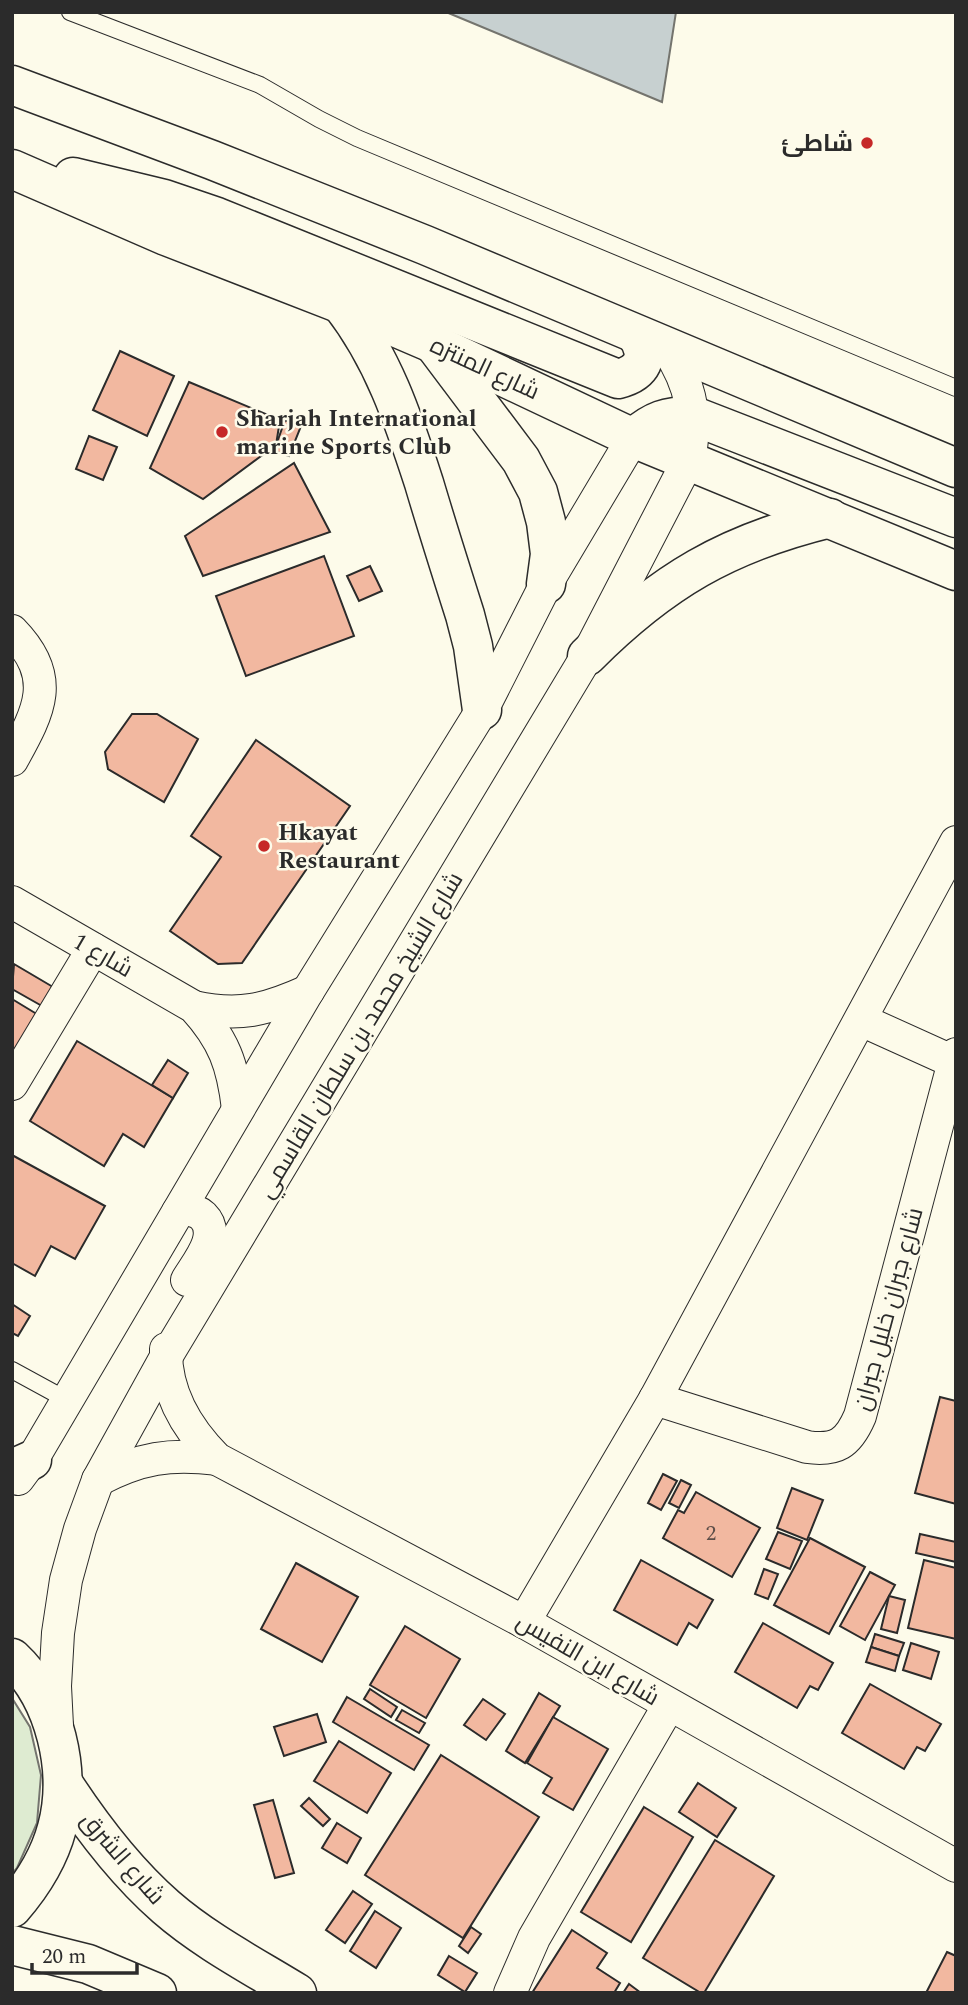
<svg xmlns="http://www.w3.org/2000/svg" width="968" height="2005" viewBox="0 0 968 2005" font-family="Spectral,Cairo,serif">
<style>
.green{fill:#deebd1;stroke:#74746e;stroke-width:2}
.water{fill:#c7d0d0;stroke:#74746e;stroke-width:2}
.building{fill:#f2b8a0;stroke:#2b2b2b;stroke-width:2}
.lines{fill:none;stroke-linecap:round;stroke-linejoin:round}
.lane-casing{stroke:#2b2b2b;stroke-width:18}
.street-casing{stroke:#2b2b2b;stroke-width:34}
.secondary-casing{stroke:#2b2b2b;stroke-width:41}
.primary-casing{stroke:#2b2b2b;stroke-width:41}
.lane{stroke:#fdfbea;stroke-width:16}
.street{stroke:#fdfbea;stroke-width:32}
.secondary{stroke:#fdfbea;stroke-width:38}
.primary{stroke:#fdfbea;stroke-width:38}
.poi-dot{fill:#c62828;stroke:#fdfbea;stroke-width:2.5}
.labels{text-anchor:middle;stroke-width:5;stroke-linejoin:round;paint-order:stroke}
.number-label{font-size:21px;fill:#5d4e48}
.poi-label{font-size:24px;font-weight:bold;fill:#2b2b2b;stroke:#fdfbea;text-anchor:start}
.street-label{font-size:24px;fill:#2b2b2b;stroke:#fdfbea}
</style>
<rect width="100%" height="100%" fill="#fdfbea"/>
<!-- green -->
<polygon class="green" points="12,1698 30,1727 41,1775 37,1823 17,1868 12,1874"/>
<!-- water -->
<polygon class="water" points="446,12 676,12 662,102"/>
<!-- building -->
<g class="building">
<polygon points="120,351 174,376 147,436 93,410"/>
<polygon points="189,382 280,420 276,445 203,499 150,468"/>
<polygon points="285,420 301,426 289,456 274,451"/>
<polygon points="89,436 117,447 103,480 76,469"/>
<polygon points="294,463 330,532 203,576 185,536"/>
<polygon points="324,556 354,636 246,676 216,596"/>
<polygon points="370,566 382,591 359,601 347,576"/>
<polygon points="132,714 157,714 198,739 164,802 108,769 105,752"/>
<polygon points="256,740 350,806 242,963 218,964 170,931 221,857 191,836"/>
<polygon points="14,964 53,987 42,1006 12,989"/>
<polygon points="12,999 40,1016 12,1062"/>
<polygon points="77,1041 173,1098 144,1147 123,1134 104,1166 30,1121"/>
<polygon points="168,1060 188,1073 173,1098 152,1085"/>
<polygon points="12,1155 105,1206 75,1259 51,1246 35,1276 12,1263"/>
<polygon points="12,1304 30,1316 18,1336 12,1333"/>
<polygon points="940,1397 956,1401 956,1504 915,1493"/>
<polygon points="663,1474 677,1481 661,1510 648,1503"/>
<polygon points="681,1480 691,1485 679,1508 669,1503"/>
<polygon points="792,1488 823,1500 807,1540 777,1528"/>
<polygon points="696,1492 760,1528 732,1577 663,1538 678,1510 684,1513"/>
<polygon points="778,1532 802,1541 790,1569 766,1559"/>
<polygon points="920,1534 956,1542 956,1562 916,1553"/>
<polygon points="810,1538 865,1567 829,1634 774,1605"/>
<polygon points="641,1560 713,1600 697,1628 689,1623 677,1645 614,1610"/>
<polygon points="924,1560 956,1568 956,1639 908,1628"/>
<polygon points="296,1563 358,1597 322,1662 261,1629"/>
<polygon points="764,1569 778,1574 768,1599 755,1594"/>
<polygon points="870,1572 895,1585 865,1640 840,1626"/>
<polygon points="889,1596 905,1600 897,1633 881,1629"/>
<polygon points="763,1623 833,1663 818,1690 810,1686 797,1708 735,1672"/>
<polygon points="405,1626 460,1659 426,1718 370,1685"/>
<polygon points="875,1634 904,1643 899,1656 871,1647"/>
<polygon points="911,1643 939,1652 931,1679 903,1670"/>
<polygon points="871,1647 899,1656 895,1671 866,1662"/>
<polygon points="870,1684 941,1724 925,1751 917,1747 904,1769 842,1733"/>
<polygon points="370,1689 397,1707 391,1717 364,1699"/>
<polygon points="539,1693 560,1706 525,1763 506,1751"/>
<polygon points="347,1697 429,1745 414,1770 333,1722"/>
<polygon points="483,1699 505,1714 486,1740 464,1725"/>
<polygon points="402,1710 425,1723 419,1733 396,1720"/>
<polygon points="317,1714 326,1742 284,1756 274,1727"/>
<polygon points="553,1717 608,1749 573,1810 543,1793 552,1778 527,1763"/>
<polygon points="339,1741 391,1773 367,1813 314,1781"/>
<polygon points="441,1755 539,1817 463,1938 365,1875"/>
<polygon points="698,1783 736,1808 717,1837 679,1812"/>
<polygon points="309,1798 330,1819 323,1826 301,1806"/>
<polygon points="273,1800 294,1873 275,1878 254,1805"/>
<polygon points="644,1807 693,1837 631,1942 581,1912"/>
<polygon points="337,1823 361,1838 347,1863 322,1848"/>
<polygon points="715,1840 774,1876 704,1993 701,1993 643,1958"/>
<polygon points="353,1891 372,1904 345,1943 326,1930"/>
<polygon points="375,1911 401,1928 376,1968 350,1951"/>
<polygon points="471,1927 481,1934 468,1953 459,1946"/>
<polygon points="572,1930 607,1953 597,1968 620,1983 614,1993 532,1993"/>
<polygon points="947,1952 956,1956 956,1993 926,1993"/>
<polygon points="449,1956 477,1973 465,1992 438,1975"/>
<polygon points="629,1984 641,1993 623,1993"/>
</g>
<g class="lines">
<defs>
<g id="lane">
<polyline points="70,12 260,85 319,119 357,138 956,388"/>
<polyline points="12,1370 67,1400"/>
</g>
<g id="street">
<path d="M12 631C58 678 39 711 12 760"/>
<path d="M12 902 194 1007C224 1040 233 1065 238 1109"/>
<path d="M194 1007C239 1017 266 1010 308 991"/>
<polyline points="861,1020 954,1062"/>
<polyline points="12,1084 93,949"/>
<path d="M178 1212C187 1209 195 1209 203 1216 222 1235 197 1263 187 1280"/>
<path d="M166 1349C165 1393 187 1429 217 1459L524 1622 956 1866"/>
<path d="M655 1399 807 1447C836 1451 848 1444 860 1416L956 1054"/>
<polyline points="18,1479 32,1460 308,991 482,710 546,584 633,438"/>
<path d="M98 1480C140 1458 170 1453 217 1459"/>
<polyline points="524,1622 655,1399 956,842"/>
<path d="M57 1726 55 1686 58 1633 66 1580 80 1529 98 1480 166 1357 587 656 688 461C699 420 691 384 667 348"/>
<polyline points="510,1993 534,1938 669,1705"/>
</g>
<g id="secondary">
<polyline points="12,85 212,160 425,245 956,468"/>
<polyline points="12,169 166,236 341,304 432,343 633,438 956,571"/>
<path d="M73 177 164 199 217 217 618 379C642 373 651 357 637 336"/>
<path d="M341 304C383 358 403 418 424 483 437 527 451 571 465 615L473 646 482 710"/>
<polyline points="436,347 521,460 538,492 546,522 550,554 546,584"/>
<path d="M633 438C654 420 666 416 694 416L956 518"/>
<path d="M587 656C662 581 727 543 830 518"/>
</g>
<g id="primary">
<polyline points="12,1469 32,1460"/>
<path d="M12 1658C56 1699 72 1772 57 1828 49 1858 32 1885 12 1908"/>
<path d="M63 1783C93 1829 125 1871 166 1907 205 1941 253 1966 297 1993"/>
<polyline points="12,1945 88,1964 157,1993"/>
</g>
</defs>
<!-- lane casing -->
<use href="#lane" class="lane-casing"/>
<!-- street casing -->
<use href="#street" class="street-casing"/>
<!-- secondary casing -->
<use href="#secondary" class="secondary-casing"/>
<!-- primary casing -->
<use href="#primary" class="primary-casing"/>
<!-- lane -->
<use href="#lane" class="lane"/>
<!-- street -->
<use href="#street" class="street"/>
<!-- secondary -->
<use href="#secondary" class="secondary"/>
<!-- primary -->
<use href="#primary" class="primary"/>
</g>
<!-- markers -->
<g class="poi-dot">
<circle cx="867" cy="143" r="7"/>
<circle cx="222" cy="432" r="7"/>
<circle cx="264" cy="846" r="7"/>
</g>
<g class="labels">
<!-- number labels -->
<g class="number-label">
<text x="711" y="1540">2</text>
</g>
<!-- poi labels -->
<g class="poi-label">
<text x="853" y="151" text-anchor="end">شاطئ</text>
<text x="236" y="426">Sharjah International<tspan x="236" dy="28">marine Sports Club</tspan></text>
<text x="278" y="840">Hkayat<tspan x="278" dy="28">Restaurant</tspan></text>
</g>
<!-- street labels -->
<g class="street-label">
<text transform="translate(485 368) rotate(25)" y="8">شارع المنتزه</text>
<text transform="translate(103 955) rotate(30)" y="8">شارع 1</text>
<text transform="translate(360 1035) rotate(-59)" y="8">شارع الشيخ محمد بن سلطان القاسمي</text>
<text transform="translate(888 1309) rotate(-75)" y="8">شارع جبران خليل جبران</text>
<text transform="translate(588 1659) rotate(30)" y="8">شارع ابن النفيس</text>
<text transform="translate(123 1858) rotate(49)" y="8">شارع الشرق</text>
</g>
</g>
<!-- border -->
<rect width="968" height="2005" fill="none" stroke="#2b2b2b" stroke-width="28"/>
<!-- scale -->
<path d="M32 1963v10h105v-10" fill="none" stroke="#2b2b2b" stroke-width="3.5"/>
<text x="42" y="1963" font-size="21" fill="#2b2b2b" stroke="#fdfbea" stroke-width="5" paint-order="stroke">20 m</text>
</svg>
